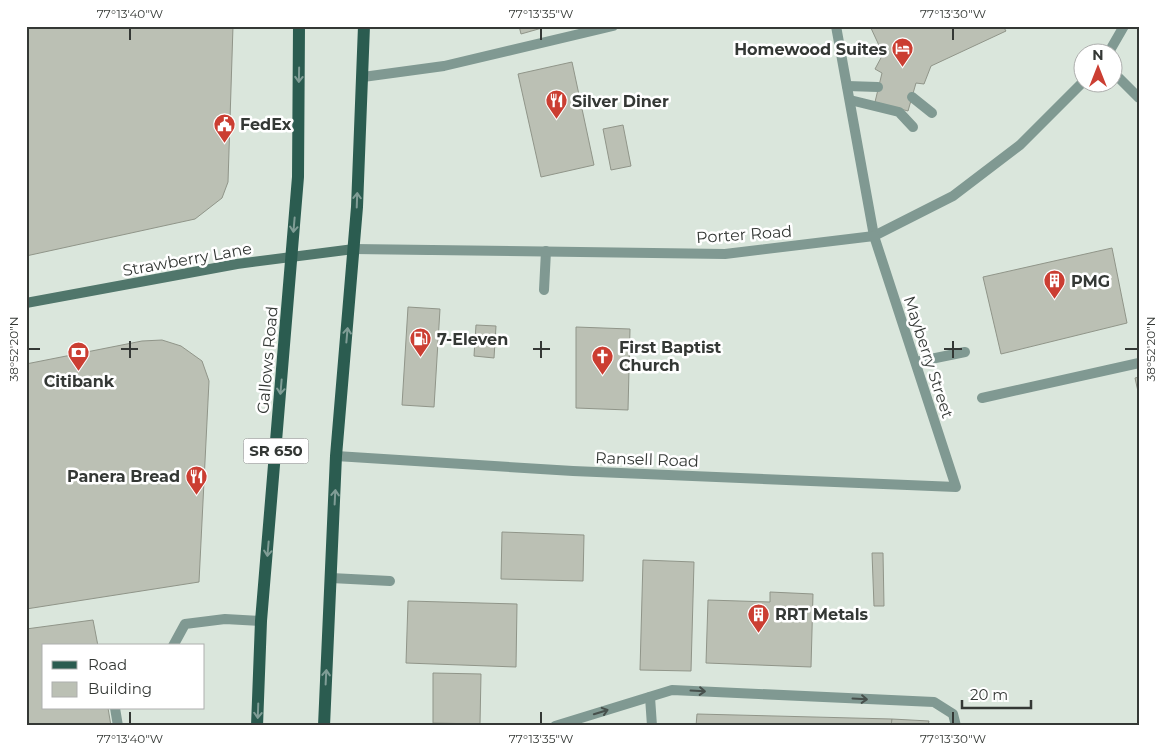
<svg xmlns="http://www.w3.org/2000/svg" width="1165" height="752" viewBox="0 0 1165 752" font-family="Montserrat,sans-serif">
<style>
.building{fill:#bbc0b4;stroke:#909589}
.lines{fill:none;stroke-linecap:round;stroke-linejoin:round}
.lane{stroke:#809992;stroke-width:10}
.street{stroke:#809992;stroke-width:10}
.secondary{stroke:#50766b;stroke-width:10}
.primary{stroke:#2b5c50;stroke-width:12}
.oneway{stroke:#809d96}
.oneway2{stroke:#47504c}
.ticks{fill:none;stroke:#343835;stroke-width:2}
.labels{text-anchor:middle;stroke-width:5;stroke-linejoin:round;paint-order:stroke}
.shield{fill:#fff;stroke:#717472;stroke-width:1}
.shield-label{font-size:15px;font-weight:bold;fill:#343835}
.poi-label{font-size:16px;font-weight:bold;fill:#343835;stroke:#fff;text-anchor:start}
.street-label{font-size:16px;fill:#343835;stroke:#fff}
.neatline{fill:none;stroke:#343835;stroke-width:2}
.ticks-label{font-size:12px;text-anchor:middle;fill:#343835}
</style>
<rect width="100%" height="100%" fill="#dae6dc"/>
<!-- building -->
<g class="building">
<polygon points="26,26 233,26 228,182 222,198 195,219 26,256"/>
<polygon points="519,26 549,26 521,34"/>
<polygon points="870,26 1003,26 1006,31 931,66 924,84 916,83 908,111 875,102 882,73 875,69 883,54"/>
<polygon points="572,62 594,165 541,177 518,74"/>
<polygon points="623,125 631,166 611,170 603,129"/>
<polygon points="1112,248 1127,323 1001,354 983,277"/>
<polygon points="408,307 440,309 434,407 402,405"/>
<polygon points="476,325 496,326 494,358 474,356"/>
<polygon points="576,327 630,329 628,410 576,408"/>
<polygon points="162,340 181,346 202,361 209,381 199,582 26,609 26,364 142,341"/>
<polygon points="1139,377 1139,396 1135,378"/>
<polygon points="502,532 584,535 583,581 501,579"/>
<polygon points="872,553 883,553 884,606 874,606"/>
<polygon points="643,560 694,562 691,671 640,670"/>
<polygon points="770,592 813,594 811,667 706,663 708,600 770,602"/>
<polygon points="408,601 517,604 516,667 406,663"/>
<polygon points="93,620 98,646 44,646 44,708 108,708 111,726 26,726 26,629"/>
<polygon points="433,673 481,674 480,724 433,723"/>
<polygon points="697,714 892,719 891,726 696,726"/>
<polygon points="892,719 929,721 928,726 891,726"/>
</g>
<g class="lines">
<!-- lane -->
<g class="lane">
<polyline points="836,26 874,236"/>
<polyline points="363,77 444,66 613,26"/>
<polyline points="847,86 878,87"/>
<polyline points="912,97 932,113"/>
<polyline points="850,100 899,112 913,127"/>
<polyline points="544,290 546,251"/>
<polyline points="916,362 965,352"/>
<polyline points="982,398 1139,363"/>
<polyline points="331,578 390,581"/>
<polyline points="173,646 185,624 225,619 261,621"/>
<polyline points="650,697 652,726"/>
<polyline points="115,708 118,726"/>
<polyline points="555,726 672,690 934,702 953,714 956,726"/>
</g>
<!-- street -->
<g class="street">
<polyline points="1109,52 1124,26"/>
<polyline points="1112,71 1139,98"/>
<polyline points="354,249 725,254 874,236 953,196 1020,145 1083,82"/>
<polyline points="336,456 573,471 956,487 874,236"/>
</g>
<!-- secondary -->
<polyline class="secondary" points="26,303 237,264 354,249"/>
<!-- primary -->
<g class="primary">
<polyline points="257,726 261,621 298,177 299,26"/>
<polyline points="324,726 336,456 357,207 364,26"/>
</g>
</g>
<!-- one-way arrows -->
<defs><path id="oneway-shaft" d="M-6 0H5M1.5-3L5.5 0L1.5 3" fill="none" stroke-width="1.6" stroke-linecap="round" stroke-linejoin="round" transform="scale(1.25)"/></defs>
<g class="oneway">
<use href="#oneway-shaft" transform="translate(299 75) rotate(91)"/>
<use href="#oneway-shaft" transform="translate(357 200) rotate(-88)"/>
<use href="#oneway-shaft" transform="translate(294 225) rotate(95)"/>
<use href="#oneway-shaft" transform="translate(347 335) rotate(-85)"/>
<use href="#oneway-shaft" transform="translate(281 387) rotate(95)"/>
<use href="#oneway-shaft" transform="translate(335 497) rotate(-87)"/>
<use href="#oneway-shaft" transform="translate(268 549) rotate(95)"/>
<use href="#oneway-shaft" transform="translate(326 677) rotate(-87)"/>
<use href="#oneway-shaft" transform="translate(258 711) rotate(92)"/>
</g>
<g class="oneway2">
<use href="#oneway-shaft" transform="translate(698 691) rotate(3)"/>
<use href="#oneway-shaft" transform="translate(860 699) rotate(3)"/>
<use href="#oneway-shaft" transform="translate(601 712) rotate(-17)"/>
</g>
<!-- ticks -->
<path class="ticks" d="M130 28V40M541 28V40M953 28V40M130 341V358M541 341V358M953 341V358M28 349H40M121 349H138M533 349H550M944 349H962M1125 349H1138M130 712V724M541 712V724M953 712V724"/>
<!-- icons -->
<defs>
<symbol id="hotel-pin" viewBox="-11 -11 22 30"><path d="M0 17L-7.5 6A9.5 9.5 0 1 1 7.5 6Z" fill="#cb3e32" stroke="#fff"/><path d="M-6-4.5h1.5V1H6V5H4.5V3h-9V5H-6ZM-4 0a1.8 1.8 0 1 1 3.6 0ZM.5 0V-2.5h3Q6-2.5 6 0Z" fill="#fff"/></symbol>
<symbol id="restaurant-pin" viewBox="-11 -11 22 30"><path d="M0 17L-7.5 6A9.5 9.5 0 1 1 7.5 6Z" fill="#cb3e32" stroke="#fff"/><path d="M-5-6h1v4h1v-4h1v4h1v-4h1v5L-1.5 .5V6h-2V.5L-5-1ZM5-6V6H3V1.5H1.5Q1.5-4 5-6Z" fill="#fff"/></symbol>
<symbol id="civic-pin" viewBox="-11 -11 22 30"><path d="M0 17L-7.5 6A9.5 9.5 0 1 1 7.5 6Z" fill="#cb3e32" stroke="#fff"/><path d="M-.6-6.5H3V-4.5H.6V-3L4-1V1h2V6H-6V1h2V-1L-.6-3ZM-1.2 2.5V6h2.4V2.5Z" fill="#fff"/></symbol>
<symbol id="building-pin" viewBox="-11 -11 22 30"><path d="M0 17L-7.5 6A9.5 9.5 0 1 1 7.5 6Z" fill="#cb3e32" stroke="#fff"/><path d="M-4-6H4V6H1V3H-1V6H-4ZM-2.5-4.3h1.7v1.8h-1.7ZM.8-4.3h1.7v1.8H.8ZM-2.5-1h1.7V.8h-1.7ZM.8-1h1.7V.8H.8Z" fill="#fff"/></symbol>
<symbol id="fuel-pin" viewBox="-11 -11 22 30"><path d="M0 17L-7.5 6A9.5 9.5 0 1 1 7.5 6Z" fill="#cb3e32" stroke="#fff"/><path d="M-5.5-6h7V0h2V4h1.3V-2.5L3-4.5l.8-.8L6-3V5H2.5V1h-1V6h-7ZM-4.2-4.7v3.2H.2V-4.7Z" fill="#fff"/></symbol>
<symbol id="bank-pin" viewBox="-11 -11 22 30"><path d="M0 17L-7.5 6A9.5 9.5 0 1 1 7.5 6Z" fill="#cb3e32" stroke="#fff"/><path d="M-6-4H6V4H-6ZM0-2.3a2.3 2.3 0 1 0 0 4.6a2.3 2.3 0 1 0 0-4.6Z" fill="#fff"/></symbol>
<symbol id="church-pin" viewBox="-11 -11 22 30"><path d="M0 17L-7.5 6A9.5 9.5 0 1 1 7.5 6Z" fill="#cb3e32" stroke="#fff"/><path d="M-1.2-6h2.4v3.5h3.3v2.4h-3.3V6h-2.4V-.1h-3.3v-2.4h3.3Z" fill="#fff"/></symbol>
</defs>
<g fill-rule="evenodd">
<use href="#hotel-pin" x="890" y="36" width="25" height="34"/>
<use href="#restaurant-pin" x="544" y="88" width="25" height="34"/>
<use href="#civic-pin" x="212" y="112" width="25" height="34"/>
<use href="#building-pin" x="1042" y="268" width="25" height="34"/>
<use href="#fuel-pin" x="408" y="326" width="25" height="34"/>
<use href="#bank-pin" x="66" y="340" width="25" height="34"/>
<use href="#church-pin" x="590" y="344" width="25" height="34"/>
<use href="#restaurant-pin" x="184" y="464" width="25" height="34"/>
<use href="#building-pin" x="746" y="602" width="25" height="34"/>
</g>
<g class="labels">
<!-- shield labels -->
<rect class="shield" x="243.5" y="438.5" width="65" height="25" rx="4"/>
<g class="shield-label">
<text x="276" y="456">SR 650</text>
</g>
<!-- poi labels -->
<g class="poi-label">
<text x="887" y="55" text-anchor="end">Homewood Suites</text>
<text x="572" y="107">Silver Diner</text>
<text x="240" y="130">FedEx</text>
<text x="1071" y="287">PMG</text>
<text x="437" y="345">7-Eleven</text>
<text x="619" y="353">First Baptist<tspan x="619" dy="18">Church</tspan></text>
<text x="79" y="387" text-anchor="middle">Citibank</text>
<text x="180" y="482" text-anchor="end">Panera Bread</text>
<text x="775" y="620">RRT Metals</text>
</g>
<!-- street labels -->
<g class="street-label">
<text transform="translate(744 234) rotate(-4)" y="6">Porter Road</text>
<text transform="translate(187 259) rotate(-10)" y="6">Strawberry Lane</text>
<text transform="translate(929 357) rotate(72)" y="6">Mayberry Street</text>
<text transform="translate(267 360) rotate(-85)" y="6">Gallows Road</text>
<text transform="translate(647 459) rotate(2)" y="6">Ransell Road</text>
</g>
</g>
<!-- border -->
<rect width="1165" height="752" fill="none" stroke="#ffffff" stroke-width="55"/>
<!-- legend -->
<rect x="42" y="644" width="162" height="65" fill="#ffffff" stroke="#aeafae"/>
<rect x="52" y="661" width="25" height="8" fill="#2b5c50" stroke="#aeafae"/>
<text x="88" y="670" font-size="15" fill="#343835">Road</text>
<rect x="52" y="682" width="25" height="15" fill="#bbc0b4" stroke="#aeafae"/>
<text x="88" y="694" font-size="15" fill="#343835">Building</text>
<!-- north arrow -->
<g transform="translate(1098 68)"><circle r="24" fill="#ffffff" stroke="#aeafae"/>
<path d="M0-4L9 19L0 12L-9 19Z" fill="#cb3e32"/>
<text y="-8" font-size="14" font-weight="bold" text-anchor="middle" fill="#343835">N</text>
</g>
<!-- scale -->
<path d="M962 700v8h69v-8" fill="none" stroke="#343835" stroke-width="2.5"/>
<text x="970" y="700" font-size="15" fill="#343835" stroke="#ffffff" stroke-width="4" paint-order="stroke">20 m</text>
<rect x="28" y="28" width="1110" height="696" class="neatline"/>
<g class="ticks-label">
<text x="130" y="18">77°13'40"W</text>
<text x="541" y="18">77°13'35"W</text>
<text x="953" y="18">77°13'30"W</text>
<text transform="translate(14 349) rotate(-90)" y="4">38°52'20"N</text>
<text transform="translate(1151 349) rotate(-90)" y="4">38°52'20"N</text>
<text x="130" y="743">77°13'40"W</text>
<text x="541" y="743">77°13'35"W</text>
<text x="953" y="743">77°13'30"W</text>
</g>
</svg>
